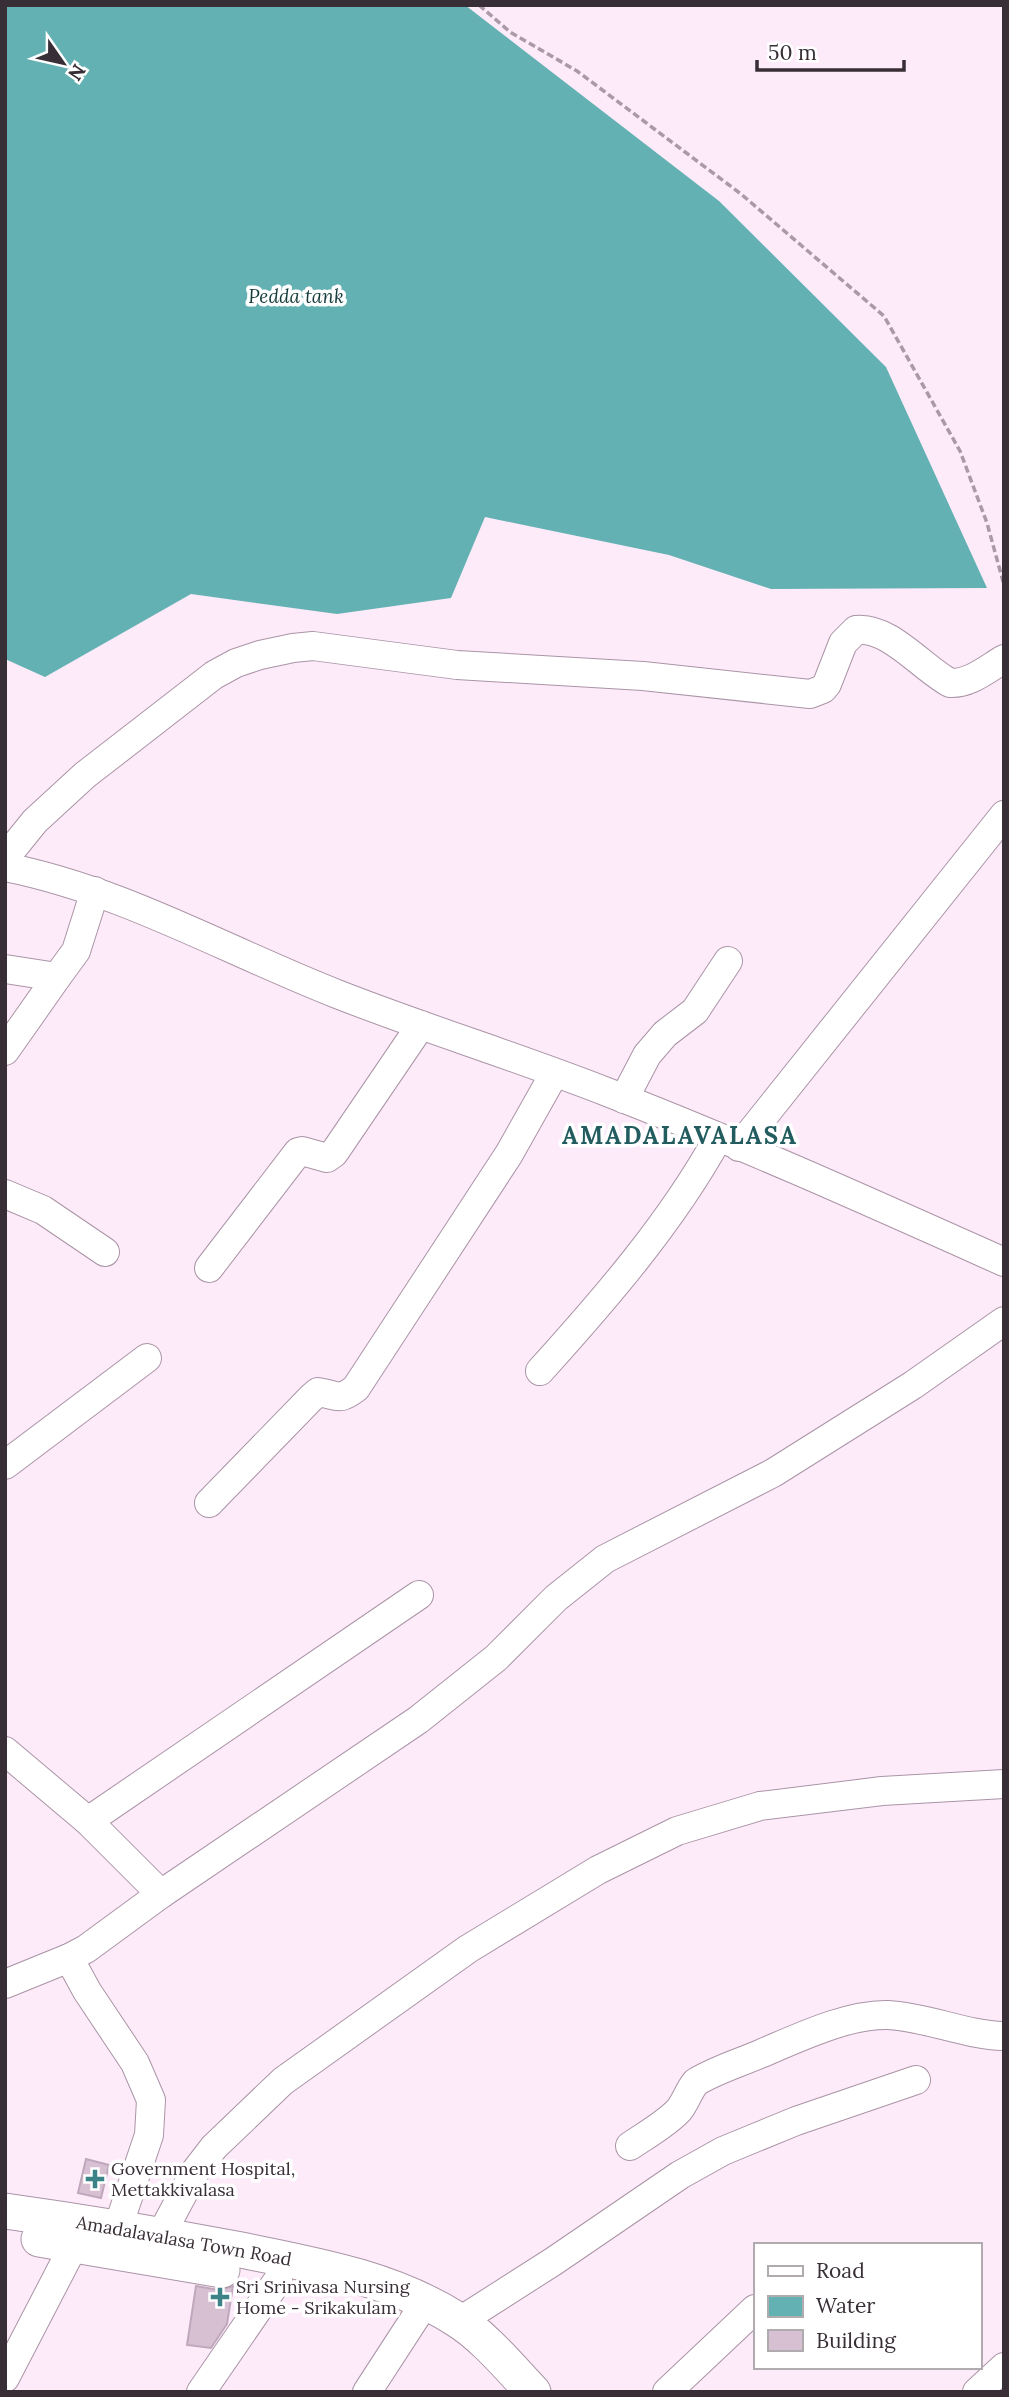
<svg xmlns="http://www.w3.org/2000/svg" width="1009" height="2397" viewBox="0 0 1009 2397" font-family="Lora,serif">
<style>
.water{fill:#64b1b4}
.building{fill:#d8c0d3;stroke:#bfa8bb;stroke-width:2}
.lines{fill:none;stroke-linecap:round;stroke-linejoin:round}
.minor-casing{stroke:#aa94a6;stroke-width:30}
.major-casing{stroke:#aa94a6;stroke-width:37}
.path{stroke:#a99aa6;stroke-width:3.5;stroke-dasharray:7 3.5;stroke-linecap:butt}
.minor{stroke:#fff;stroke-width:28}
.major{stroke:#fff;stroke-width:35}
.poi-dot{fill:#3b8386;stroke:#fff;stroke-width:2.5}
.labels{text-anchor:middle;stroke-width:7;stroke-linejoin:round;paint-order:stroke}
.poi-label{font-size:18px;fill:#382e36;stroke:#fff;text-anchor:start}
.street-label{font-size:18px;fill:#382e36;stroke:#fff}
.water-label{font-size:19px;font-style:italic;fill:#163b3d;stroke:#fff}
.district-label{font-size:24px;font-weight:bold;letter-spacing:2px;fill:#225c5f;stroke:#fff}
</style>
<rect width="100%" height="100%" fill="#feebfa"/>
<!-- water -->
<polygon class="water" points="5,5 465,5 719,201 886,367 987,588 771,589 669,555 485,517 451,598 337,614 191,594 45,677 5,659"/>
<!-- building -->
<g class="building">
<polygon points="86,2159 109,2165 101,2198 78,2193"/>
<polygon points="196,2286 219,2290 233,2286 227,2324 211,2348 187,2345"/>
</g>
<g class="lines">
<defs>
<g id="minor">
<path d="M5 858 35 821 85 775 214 675 236 663 260 655 293 648 313 646 457 665 643 676 810 694 823 689 827 684 843 643 856 630C889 626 922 668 950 683 970 684 987 669 1004 659"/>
<path d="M5 867C122 890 227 951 337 994 426 1029 518 1057 607 1092 741 1144 872 1203 1004 1262"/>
<polyline points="5,969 57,977 76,951 95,891"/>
<polyline points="5,1051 57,977"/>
<polyline points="624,1099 647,1055 665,1034 695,1011 728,961"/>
<polyline points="739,1147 1004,815"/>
<polyline points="5,1194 43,1210 105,1252"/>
<polyline points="209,1268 298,1152 302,1151 327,1158 334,1153 421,1025"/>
<path d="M540 1371C605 1299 671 1223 718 1138"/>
<polyline points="5,1465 147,1358"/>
<path d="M209 1503 311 1398 318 1392C338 1395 338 1402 356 1388L509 1154 554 1074"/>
<polyline points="5,1751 88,1821 161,1894"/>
<polyline points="88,1821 419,1595"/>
<polyline points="69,1958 87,1991 135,2063 151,2100 149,2135 118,2227"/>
<polyline points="5,1984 69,1958 86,1949 161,1894 418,1720 496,1658 556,1598 605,1559 773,1473 913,1385 1004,1321"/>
<path d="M630 2146C646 2135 666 2124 679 2110 686 2101 689 2090 696 2082 716 2070 739 2063 760 2054 798 2038 847 2014 888 2015 927 2017 965 2035 1004 2036"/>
<polyline points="161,2235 194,2173 214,2147 283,2081 468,1949 598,1870 677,1831 760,1806 882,1791 1004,1784"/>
<polyline points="460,2321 554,2261 680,2175 723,2151 796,2121 916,2080"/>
<polyline points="5,2378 74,2245"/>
<polyline points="201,2392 278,2280"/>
<polyline points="367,2392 417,2315"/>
<polyline points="667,2392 755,2309"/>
<polyline points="977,2392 1004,2367"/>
</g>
<g id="major">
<path d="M5 2211C84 2222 162 2235 241 2250 315 2265 391 2278 456 2319 484 2336 510 2368 533 2392"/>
<polyline points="39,2239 222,2270"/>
</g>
</defs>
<!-- minor casing -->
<use href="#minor" class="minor-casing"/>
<!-- major casing -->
<use href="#major" class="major-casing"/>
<!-- path -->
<polyline class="path" points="479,5 510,32 577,71 741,194 884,316 960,451 987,523 1004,585"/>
<!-- minor -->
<use href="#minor" class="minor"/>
<!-- major -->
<use href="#major" class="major"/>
</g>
<!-- markers -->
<g class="poi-dot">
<path d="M91.5 2168.5h7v7h7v7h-7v7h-7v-7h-7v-7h7z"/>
<path d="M216.5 2286.5h7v7h7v7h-7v7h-7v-7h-7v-7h7z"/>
</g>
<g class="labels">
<!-- poi labels -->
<g class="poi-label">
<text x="111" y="2175">Government Hospital,<tspan x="111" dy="21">Mettakkivalasa</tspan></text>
<text x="236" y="2293">Sri Srinivasa Nursing<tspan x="236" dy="21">Home - Srikakulam</tspan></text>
</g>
<!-- street labels -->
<g class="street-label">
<text transform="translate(184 2241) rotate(10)" y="6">Amadalavalasa Town Road</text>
</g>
<!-- water labels -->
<g class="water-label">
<text x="296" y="303">Pedda tank</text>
</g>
<!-- district labels -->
<g class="district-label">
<text x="680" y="1144">AMADALAVALASA</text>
</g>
</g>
<!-- border -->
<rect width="1009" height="2397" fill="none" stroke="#382e36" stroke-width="14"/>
<!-- legend -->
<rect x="754" y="2243" width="228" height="126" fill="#ffffff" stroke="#afabaf" stroke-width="2"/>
<rect x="768" y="2266" width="35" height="10" fill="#ffffff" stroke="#afabaf" stroke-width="2"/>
<text x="816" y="2278" font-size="21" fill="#382e36">Road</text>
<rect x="768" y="2296" width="35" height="21" fill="#64b1b4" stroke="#afabaf" stroke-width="2"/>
<text x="816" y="2313" font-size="21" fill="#382e36">Water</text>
<rect x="768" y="2330" width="35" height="21" fill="#d8c0d3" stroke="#afabaf" stroke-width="2"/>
<text x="816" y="2348" font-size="21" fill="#382e36">Building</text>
<!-- north arrow -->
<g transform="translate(63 63) rotate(124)" stroke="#ffffff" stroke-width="5" paint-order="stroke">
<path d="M0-5L12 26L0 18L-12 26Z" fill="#382e36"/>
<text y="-10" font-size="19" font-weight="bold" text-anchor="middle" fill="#382e36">N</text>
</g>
<!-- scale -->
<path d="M757 60v10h147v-10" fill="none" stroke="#382e36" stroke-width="3.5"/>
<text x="768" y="60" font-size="21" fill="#382e36" stroke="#ffffff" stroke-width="5" paint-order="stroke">50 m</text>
</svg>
